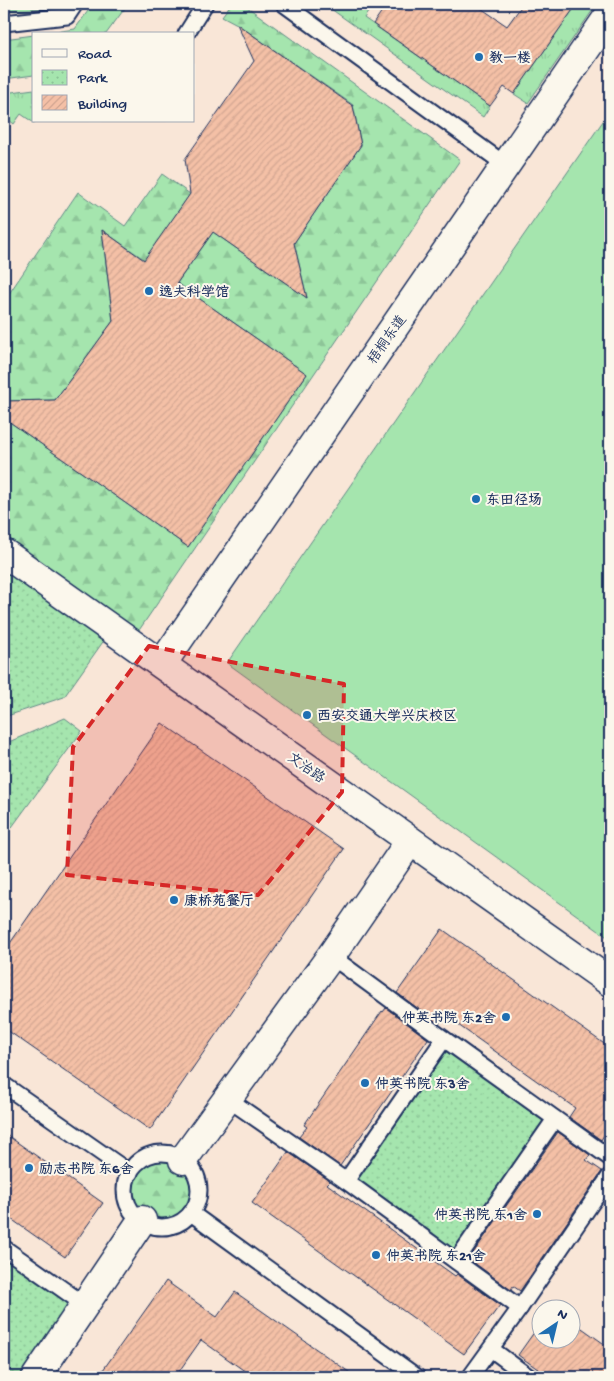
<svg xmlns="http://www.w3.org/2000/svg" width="614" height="1381" viewBox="0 0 614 1381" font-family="'Gochi Hand','LXGW WenKai TC',sans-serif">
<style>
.built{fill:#f9e6d7;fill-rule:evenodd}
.grass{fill:url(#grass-tufts);stroke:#608a86}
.forest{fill:url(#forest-firs);stroke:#608a86}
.park{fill:url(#park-dots);stroke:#608a86}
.pitch{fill:#a5e5ae;stroke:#608a86}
.building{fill:url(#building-hatch);stroke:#1b2f5e}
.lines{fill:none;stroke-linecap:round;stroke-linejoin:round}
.service-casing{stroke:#1b2f5e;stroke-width:19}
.minor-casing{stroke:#1b2f5e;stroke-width:31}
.service{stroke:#fbf7ec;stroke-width:15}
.minor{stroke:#fbf7ec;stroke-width:28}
.marked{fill:#d62828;fill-opacity:0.2;stroke:#d62828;stroke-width:4;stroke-dasharray:10 6;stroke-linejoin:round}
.poi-dot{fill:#1f6fb2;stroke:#fbf7ec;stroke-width:2}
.labels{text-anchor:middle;stroke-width:4;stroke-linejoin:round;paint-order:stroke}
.poi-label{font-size:14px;font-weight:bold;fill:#1b2f5e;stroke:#fbf7ec;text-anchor:start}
.street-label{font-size:14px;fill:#1b2f5e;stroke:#fbf7ec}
</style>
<defs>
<pattern id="grass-tufts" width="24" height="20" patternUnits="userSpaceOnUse" patternTransform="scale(1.25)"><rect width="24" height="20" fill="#a5e5ae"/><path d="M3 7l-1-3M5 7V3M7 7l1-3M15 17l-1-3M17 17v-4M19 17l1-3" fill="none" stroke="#8dc598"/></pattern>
<pattern id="forest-firs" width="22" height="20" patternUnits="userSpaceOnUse" patternTransform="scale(1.25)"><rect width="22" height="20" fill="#a5e5ae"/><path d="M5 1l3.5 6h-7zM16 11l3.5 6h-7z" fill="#8dc598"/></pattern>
<pattern id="park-dots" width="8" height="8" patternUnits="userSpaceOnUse" patternTransform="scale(1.25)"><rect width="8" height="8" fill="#a5e5ae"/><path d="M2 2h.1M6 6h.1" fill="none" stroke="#8dc598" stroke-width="1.8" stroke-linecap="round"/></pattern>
<pattern id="building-hatch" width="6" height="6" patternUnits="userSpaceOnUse" patternTransform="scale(1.25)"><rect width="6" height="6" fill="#f4c0a6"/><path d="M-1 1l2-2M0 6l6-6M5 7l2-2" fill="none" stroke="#d1a591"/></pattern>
</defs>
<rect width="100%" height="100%" fill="#fbf7ec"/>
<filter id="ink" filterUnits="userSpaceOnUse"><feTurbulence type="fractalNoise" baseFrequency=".02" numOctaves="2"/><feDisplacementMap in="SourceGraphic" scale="10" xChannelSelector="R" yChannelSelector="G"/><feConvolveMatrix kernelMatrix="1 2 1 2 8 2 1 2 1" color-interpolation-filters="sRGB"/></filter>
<g filter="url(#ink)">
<!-- built -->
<path class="built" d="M4 4H610V1377H4ZM34 34H194V121H34ZM542 1308H572V1338H542Z"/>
<!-- grass -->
<g class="grass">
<polygon points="4,4 50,4 47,8 4,11"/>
<polygon points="324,4 371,4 373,5 364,18 490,106 483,117"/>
<polygon points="577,4 597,4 528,103 514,94"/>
<polygon points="34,89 34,121 35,121 34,123 21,114 14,124 4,116 4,93"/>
</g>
<!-- forest -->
<g class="forest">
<polygon points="93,4 128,4 106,34 41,34 75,29"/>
<polygon points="231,4 243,4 460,160 131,642 4,553 4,418 188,547 307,374 177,283 213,232 307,298 294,243 361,145 353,105 237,24 222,16"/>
<polygon points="34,35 34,75 4,79 4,39"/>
<polygon points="162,174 190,194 145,260 102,230 113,321 55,400 4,401 4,301 78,192 125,226"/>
<circle cx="162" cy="1190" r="36"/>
</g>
<!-- park -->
<g class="park">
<polygon points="4,553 112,629 64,697 4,717"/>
<polygon points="65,718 82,731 4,838 4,744"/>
<polygon points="444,1039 555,1119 456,1261 346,1181"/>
<polygon points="4,1248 85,1305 36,1377 4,1377"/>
</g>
<!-- pitch -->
<polygon class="pitch" points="610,111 610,939 227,663"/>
<!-- building -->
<g class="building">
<polygon points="387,4 475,4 507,26 523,4 577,4 514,94 504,87 490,106 373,24"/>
<polygon points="237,24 353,106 361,145 294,243 307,298 213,232 177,283 307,374 188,547 4,418 4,401 55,400 113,321 102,230 144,260 190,194 185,159 254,61"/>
<polygon points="162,723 344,849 150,1130 4,1028 4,952"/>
<polygon points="442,929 610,1048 610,1126 601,1140 569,1117 575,1108 444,1015 439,1024 397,993"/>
<polygon points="386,1008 428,1039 340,1166 299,1137 307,1127 304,1125 382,1011 383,1012"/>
<polygon points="558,1132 590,1155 586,1160 602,1171 520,1291 513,1286 511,1290 469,1259"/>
<polygon points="4,1133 103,1203 65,1257 4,1214"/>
<polygon points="288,1152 330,1181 327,1184 455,1276 457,1274 500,1305 464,1354 252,1203"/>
<polygon points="166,1281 217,1317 235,1292 356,1377 253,1377 201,1340 175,1377 98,1377"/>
<polygon points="542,1321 542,1338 572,1338 572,1321 610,1348 610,1377 549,1377 518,1355"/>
</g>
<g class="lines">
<defs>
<g id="service">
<polyline points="284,4 507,166"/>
<polyline points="4,23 67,16 75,4"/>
<polyline points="186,34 205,4"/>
<polyline points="331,956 444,1039 610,1158"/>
<polyline points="4,1085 130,1173"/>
<polyline points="228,1099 346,1181 520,1308"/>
<circle cx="162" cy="1190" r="37"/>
<polyline points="346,1181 444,1039"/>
<polyline points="191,1213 417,1377"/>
<polyline points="4,1248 85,1305"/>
<polyline points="456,1261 555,1119"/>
<polyline points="491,1349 529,1377"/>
<polyline points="470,1377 520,1308 610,1176"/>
</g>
<g id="minor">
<polyline points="4,553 610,982"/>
<polyline points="162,664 610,14"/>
<polyline points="183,1160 331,956 410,841"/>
<polyline points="36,1377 142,1220"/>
</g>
</defs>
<!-- service casing -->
<use href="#service" class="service-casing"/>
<!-- minor casing -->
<use href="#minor" class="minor-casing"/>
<!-- service -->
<use href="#service" class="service"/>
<!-- minor -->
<use href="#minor" class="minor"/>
</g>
</g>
<!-- marked area -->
<path class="marked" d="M149 646 344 684 342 792 258 895 67 875 73 747Z"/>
<!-- markers -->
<g class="poi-dot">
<circle cx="479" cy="57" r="5"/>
<circle cx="149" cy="291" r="5"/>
<circle cx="476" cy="499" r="5"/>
<circle cx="307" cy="715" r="5"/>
<circle cx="174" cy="900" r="5"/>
<circle cx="506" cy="1017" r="5"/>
<circle cx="365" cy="1083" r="5"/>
<circle cx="29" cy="1168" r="5"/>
<circle cx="537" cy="1214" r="5"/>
<circle cx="376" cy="1255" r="5"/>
</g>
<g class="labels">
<!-- poi labels -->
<g class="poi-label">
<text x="489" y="62">教一楼</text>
<text x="159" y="296">逸夫科学馆</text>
<text x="486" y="504">东田径场</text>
<text x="317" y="720">西安交通大学兴庆校区</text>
<text x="184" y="905">康桥苑餐厅</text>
<text x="496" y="1022" text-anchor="end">仲英书院 东2舍</text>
<text x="375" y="1088">仲英书院 东3舍</text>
<text x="39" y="1173">励志书院 东6舍</text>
<text x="527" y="1219" text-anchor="end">仲英书院 东1舍</text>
<text x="386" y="1260">仲英书院 东21舍</text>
</g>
<!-- street labels -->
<g class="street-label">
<text transform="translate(386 339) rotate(-55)" y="5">梧桐东道</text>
<text transform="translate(307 767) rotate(35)" y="5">文治路</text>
</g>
</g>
<!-- margin -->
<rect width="614" height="1381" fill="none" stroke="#fbf7ec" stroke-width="20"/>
<rect x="10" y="10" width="594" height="1361" fill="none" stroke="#1b2f5e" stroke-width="2" filter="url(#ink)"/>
<!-- legend -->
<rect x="32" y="32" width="162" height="90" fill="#fbf7ec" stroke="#a1a7b3"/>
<rect x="42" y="49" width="25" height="8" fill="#fbf7ec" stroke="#a1a7b3"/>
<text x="78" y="58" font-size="15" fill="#1b2f5e">Road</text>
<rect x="42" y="70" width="25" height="15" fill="url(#park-dots)" stroke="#a1a7b3"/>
<text x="78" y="82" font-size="15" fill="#1b2f5e">Park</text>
<rect x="42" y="95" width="25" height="15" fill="url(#building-hatch)" stroke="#a1a7b3"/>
<text x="78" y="108" font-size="15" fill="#1b2f5e">Building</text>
<!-- north arrow -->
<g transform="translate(556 1324) rotate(35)"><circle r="24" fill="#fbf7ec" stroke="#a1a7b3"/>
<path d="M0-4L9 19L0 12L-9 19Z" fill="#1f6fb2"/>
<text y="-8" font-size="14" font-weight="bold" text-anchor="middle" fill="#1b2f5e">N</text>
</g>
</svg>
